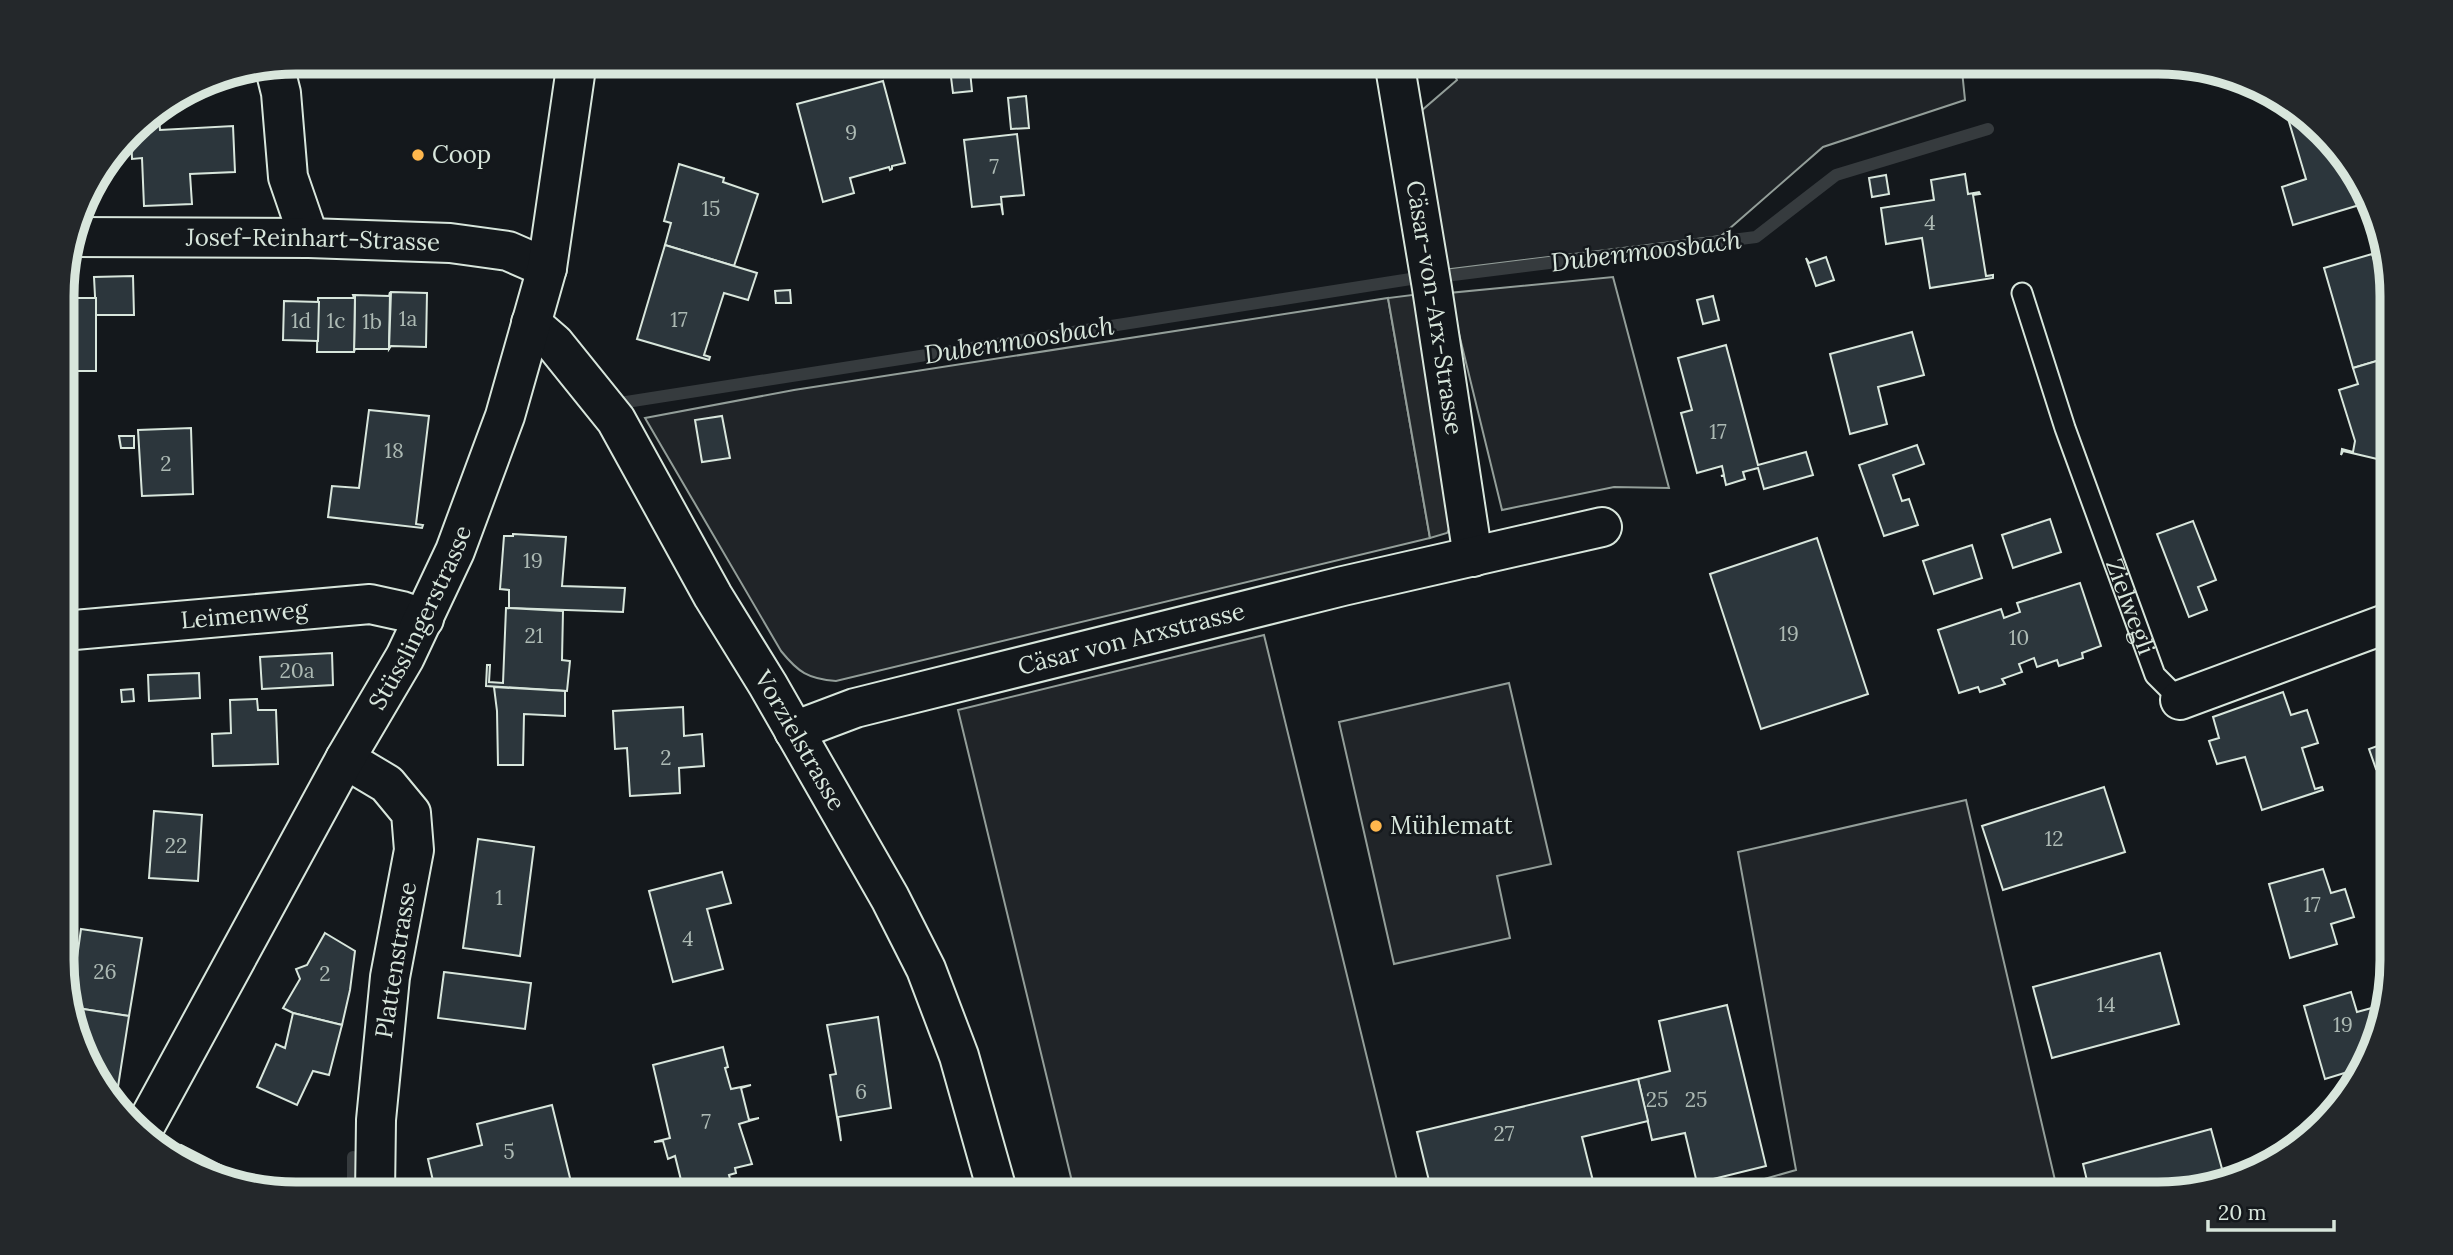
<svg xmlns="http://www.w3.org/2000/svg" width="2453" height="1255" viewBox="0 0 2453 1255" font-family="Lora,serif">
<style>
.green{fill:#202428;stroke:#939e99;stroke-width:2}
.parking{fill:#24282b;stroke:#939e99;stroke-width:2}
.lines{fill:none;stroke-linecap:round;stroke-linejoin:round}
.stream{stroke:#363b3e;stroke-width:12}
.building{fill:#2c363c;stroke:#d8e6dc;stroke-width:2}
.lane-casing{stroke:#d8e6dc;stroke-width:23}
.street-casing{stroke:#d8e6dc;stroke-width:42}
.secondary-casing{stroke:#d8e6dc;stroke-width:42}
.lane{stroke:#14181c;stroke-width:19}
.street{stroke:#14181c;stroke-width:38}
.secondary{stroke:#14181c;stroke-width:38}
.poi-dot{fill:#ffb74d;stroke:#14181c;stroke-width:2.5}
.labels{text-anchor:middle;stroke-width:5;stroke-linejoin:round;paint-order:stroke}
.number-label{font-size:21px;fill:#adbab4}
.poi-label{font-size:24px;fill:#d8e6dc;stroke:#14181c;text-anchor:start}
.street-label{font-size:24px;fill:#d8e6dc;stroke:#14181c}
.water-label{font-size:26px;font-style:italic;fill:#d8e6dc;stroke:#14181c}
.rim{fill:none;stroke:#d8e6dc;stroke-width:9}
</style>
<rect width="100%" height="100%" fill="#14181c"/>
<!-- green -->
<g class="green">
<polygon points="1448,61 1961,61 1965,100 1823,147 1721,236 1443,270 1413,118 1457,80"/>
<polygon points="1613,277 1669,488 1614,487 1502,510 1449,293"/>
<path d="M1388 298 1430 538 836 681C808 679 798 672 781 651L645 418 794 390Z"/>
<polygon points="1264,635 1400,1193 1075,1194 958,710"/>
<polygon points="1509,683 1551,864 1497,876 1510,938 1394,964 1339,722"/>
<polygon points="1966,800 2058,1193 1715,1193 1796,1170 1738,852"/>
</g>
<!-- parking -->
<polygon class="parking" points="1420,294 1455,519 1447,533 1430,538 1388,298"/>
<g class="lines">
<!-- stream -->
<g class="stream">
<polyline points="1445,276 1756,237 1836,175 1988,129"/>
<polyline points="620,403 1417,278"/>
<polyline points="353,1194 353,1157"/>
</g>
</g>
<!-- building -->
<g class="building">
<polygon points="949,61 969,61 972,91 953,93"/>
<polygon points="883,81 905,163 892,166 892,169 890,170 889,167 850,178 854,193 823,202 797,104"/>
<polygon points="1026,96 1029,128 1011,129 1008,98"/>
<polygon points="2284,105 2352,165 2363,201 2365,200 2366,203 2293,225 2282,187 2306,179"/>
<polygon points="142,118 159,118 160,130 233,126 235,172 190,174 192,204 144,206 142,158 132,159 131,133 136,131 136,126"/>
<polygon points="1017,134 1024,195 1001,197 1003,215 1001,204 972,207 964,140"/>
<polygon points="679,164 724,178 723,182 758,194 734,266 665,245 671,223 664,221"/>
<polygon points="1965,174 1968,194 1979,192 1980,194 1973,195 1986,276 1993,275 1993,278 1930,288 1922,238 1886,244 1881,208 1934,200 1931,180"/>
<polygon points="1886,175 1889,194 1872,197 1869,178"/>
<polygon points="665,245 757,273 748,300 724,293 704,355 710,357 709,360 637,339"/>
<polygon points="2372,254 2390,313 2390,357 2353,368 2324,268"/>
<polygon points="1826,257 1834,280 1816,286 1806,258 1809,263"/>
<polygon points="133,276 134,315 96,315 94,277"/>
<polygon points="790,290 791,303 776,303 775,291"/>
<polygon points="390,292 389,349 355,349 354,352 355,295 389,296"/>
<polygon points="391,292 427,293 426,347 391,346 389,349"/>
<polygon points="353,295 355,295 354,352 317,352 318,298 354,298"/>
<polygon points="1713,296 1719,320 1703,324 1697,300"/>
<rect x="62" y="298" width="34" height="73"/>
<polygon points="284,301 319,302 318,341 283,340"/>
<polygon points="1912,332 1924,375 1878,387 1887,424 1850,434 1830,354"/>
<polygon points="1726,345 1758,465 1806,452 1813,475 1764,489 1758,468 1743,472 1745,479 1726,485 1724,476 1721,476 1724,475 1722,466 1697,473 1681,413 1692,410 1678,358"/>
<polygon points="2390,357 2390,378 2380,381 2390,416 2390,462 2343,451 2341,455 2342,449 2353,452 2355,441 2339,390 2358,384 2353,368"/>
<polygon points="369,410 429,416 416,524 423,525 422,528 328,517 332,486 359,488"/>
<polygon points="722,416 730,458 702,462 695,420"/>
<polygon points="191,428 193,494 142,496 138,430"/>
<polygon points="119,436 134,436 134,448 121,448"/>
<polygon points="1917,445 1924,464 1893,475 1902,501 1909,499 1918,525 1884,536 1859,465"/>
<polygon points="62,459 66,459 69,535 62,535"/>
<polygon points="2050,519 2061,552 2013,568 2002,535"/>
<polygon points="2193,521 2216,580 2198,587 2207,610 2189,617 2157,534"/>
<polygon points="513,534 566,537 562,586 625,588 623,612 509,608 509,590 500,589 504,536 513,536"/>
<polygon points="1817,538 1868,694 1761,729 1710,574"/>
<polygon points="1972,545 1982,578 1934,594 1923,561"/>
<polygon points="2080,583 2101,646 2082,653 2083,658 2059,666 2057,660 2037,667 2034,658 2019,664 2022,672 2002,679 2005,684 1980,692 1978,687 1959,693 1938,630 2001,609 2004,618 2020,612 2017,603"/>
<polygon points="506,608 563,611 562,660 570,661 567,691 486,686 487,665 490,665 489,682 503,683"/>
<polygon points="332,653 333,685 262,689 260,657"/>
<polygon points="199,673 200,698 149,701 148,675"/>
<polygon points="494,687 565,691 565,716 524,714 523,765 498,765 497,711"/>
<polygon points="133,689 134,701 122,702 121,690"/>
<polygon points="2283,692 2291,715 2307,710 2318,743 2302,748 2315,789 2322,787 2323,790 2262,810 2245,757 2217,764 2209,741 2219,738 2213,717"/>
<polygon points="257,699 258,710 276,710 278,764 213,766 212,734 231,733 230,700"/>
<polygon points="683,707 684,736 702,734 704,766 679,768 680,793 630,796 627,748 615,749 613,711"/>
<polygon points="2391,741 2391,764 2376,769 2369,749"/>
<polygon points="2104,787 2125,852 2003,890 1982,826"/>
<polygon points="154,811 202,815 198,881 149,878"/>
<polygon points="63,818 66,818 69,877 63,877"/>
<polygon points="478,839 534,847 520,956 463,948"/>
<polygon points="2323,869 2331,893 2345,889 2354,917 2331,924 2337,944 2290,958 2269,884"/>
<polygon points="722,872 731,903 707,909 723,969 673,982 649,891"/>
<polygon points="81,929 142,938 129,1016 70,1007"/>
<polygon points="325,933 355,951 350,990 342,1025 293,1013 283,1008 300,979 296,969 307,965"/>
<polygon points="2160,953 2179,1024 2052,1058 2033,987"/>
<polygon points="444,972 531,983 525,1029 438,1018"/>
<polygon points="2351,992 2357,1012 2379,1006 2380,1009 2368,1063 2364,1067 2325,1079 2304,1006"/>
<polygon points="1727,1005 1766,1166 1697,1183 1685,1133 1652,1140 1638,1079 1670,1071 1659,1021"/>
<polygon points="70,1007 129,1016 115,1106 109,1102"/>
<polygon points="293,1013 342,1025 329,1075 313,1071 297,1105 257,1087 276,1044 285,1048"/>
<polygon points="878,1017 891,1108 838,1117 841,1141 830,1075 836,1074 827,1025"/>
<polygon points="723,1047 728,1067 725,1068 731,1089 751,1085 741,1088 749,1120 759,1118 739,1124 752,1164 735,1168 736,1173 729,1175 734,1194 658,1194 656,1186 681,1180 675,1156 668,1159 663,1141 654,1142 670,1138 653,1065"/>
<polygon points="1638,1079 1648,1121 1582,1137 1596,1193 1432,1193 1417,1132"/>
<polygon points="552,1105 574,1194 436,1194 428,1159 482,1145 477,1124"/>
<polygon points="2211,1129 2224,1176 2173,1193 2090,1193 2083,1164"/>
<polygon points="181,1145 226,1168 222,1177 192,1170 175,1156"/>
</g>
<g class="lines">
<defs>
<g id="lane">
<path id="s1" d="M2022 293 2065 428 2155 675 2180 700"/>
</g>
<g id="street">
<path id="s2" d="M1394 61 1432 288 1473 557"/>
<polyline points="274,65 281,93 288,177 309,238"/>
<path id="s3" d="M73 237 309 238 450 243 508 251 547 268"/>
<path id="s4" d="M531 323 554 343 616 420 713 596 768 685 890 898 926 969 959 1056 998 1194"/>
<path id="s5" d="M63 631 370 604 402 611 424 619"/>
<polyline points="2180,700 2391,622"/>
<path id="s6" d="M794 731 855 708 1343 586 1602 527"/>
<polyline points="345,759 387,784 411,813 414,850 390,977 376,1120 375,1194"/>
</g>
<g id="secondary">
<path id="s7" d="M143 1130 345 759 405 657 455 551 505 416 547 268 577 61"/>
</g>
</defs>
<!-- lane casing -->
<use href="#lane" class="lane-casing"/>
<!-- street casing -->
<use href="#street" class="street-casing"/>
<!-- secondary casing -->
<use href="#secondary" class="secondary-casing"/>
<!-- lane -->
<use href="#lane" class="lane"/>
<!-- street -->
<use href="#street" class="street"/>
<!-- secondary -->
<use href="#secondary" class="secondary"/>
</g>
<!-- markers -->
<g class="poi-dot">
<circle cx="418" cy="155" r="7"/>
<circle cx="1376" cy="826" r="7"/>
</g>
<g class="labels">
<!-- number labels -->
<g class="number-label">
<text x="851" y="140">9</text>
<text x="994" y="174">7</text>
<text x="711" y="216">15</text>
<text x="1930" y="230">4</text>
<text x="408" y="326">1a</text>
<text x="679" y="327">17</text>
<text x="301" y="328">1d</text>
<text x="336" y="328">1c</text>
<text x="372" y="329">1b</text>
<text x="1718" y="439">17</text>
<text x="394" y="458">18</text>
<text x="166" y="471">2</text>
<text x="533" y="568">19</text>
<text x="1789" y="641">19</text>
<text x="534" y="643">21</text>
<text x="2019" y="645">10</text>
<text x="297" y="678">20a</text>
<text x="666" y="765">2</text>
<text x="2054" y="846">12</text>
<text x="176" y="853">22</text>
<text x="499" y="905">1</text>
<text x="2312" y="912">17</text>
<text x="688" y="946">4</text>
<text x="105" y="979">26</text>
<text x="325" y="981">2</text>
<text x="2106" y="1012">14</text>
<text x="2343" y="1032">19</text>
<text x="861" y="1099">6</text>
<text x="1657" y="1107">25</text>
<text x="1696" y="1107">25</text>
<text x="706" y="1129">7</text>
<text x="1504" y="1141">27</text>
<text x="509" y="1159">5</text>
</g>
<!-- poi labels -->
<g class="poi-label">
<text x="432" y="163">Coop</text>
<text x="1390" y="834">Mühlematt</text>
</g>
<!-- street labels -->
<g class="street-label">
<text dy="8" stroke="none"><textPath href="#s3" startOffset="240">Josef-Reinhart-Strasse</textPath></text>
<text dy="8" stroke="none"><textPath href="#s2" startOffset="250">Cäsar-von-Arx-Strasse</textPath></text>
<text dy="8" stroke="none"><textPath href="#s1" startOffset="332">Zielwegli</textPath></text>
<text dy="8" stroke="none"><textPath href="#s5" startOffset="182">Leimenweg</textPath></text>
<text dy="8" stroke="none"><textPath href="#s7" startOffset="583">Stüsslingerstrasse</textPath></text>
<text dy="8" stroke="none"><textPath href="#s6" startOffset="350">Cäsar von Arxstrasse</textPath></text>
<text dy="8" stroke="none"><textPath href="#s4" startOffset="499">Vorzielstrasse</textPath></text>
<text transform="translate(396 960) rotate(-81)" y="8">Plattenstrasse</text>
</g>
<!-- water labels -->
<g class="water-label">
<text transform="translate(1646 251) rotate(-7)" y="9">Dubenmoosbach</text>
<text transform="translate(1019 340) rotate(-9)" y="9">Dubenmoosbach</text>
</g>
</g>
<!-- crop -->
<path d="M0 0H2453V1255H0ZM296 74H2158A222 222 0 0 1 2380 296V960A222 222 0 0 1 2158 1182H296A222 222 0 0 1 74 960V296A222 222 0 0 1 296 74Z" fill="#24282b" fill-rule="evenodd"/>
<path class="rim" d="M296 74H2158A222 222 0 0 1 2380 296V960A222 222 0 0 1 2158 1182H296A222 222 0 0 1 74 960V296A222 222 0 0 1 296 74Z"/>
<!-- scale -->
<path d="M2208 1220v10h126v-10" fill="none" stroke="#d8e6dc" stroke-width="3.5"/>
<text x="2218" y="1220" font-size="21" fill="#d8e6dc" stroke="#14181c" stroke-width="5" paint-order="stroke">20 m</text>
</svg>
